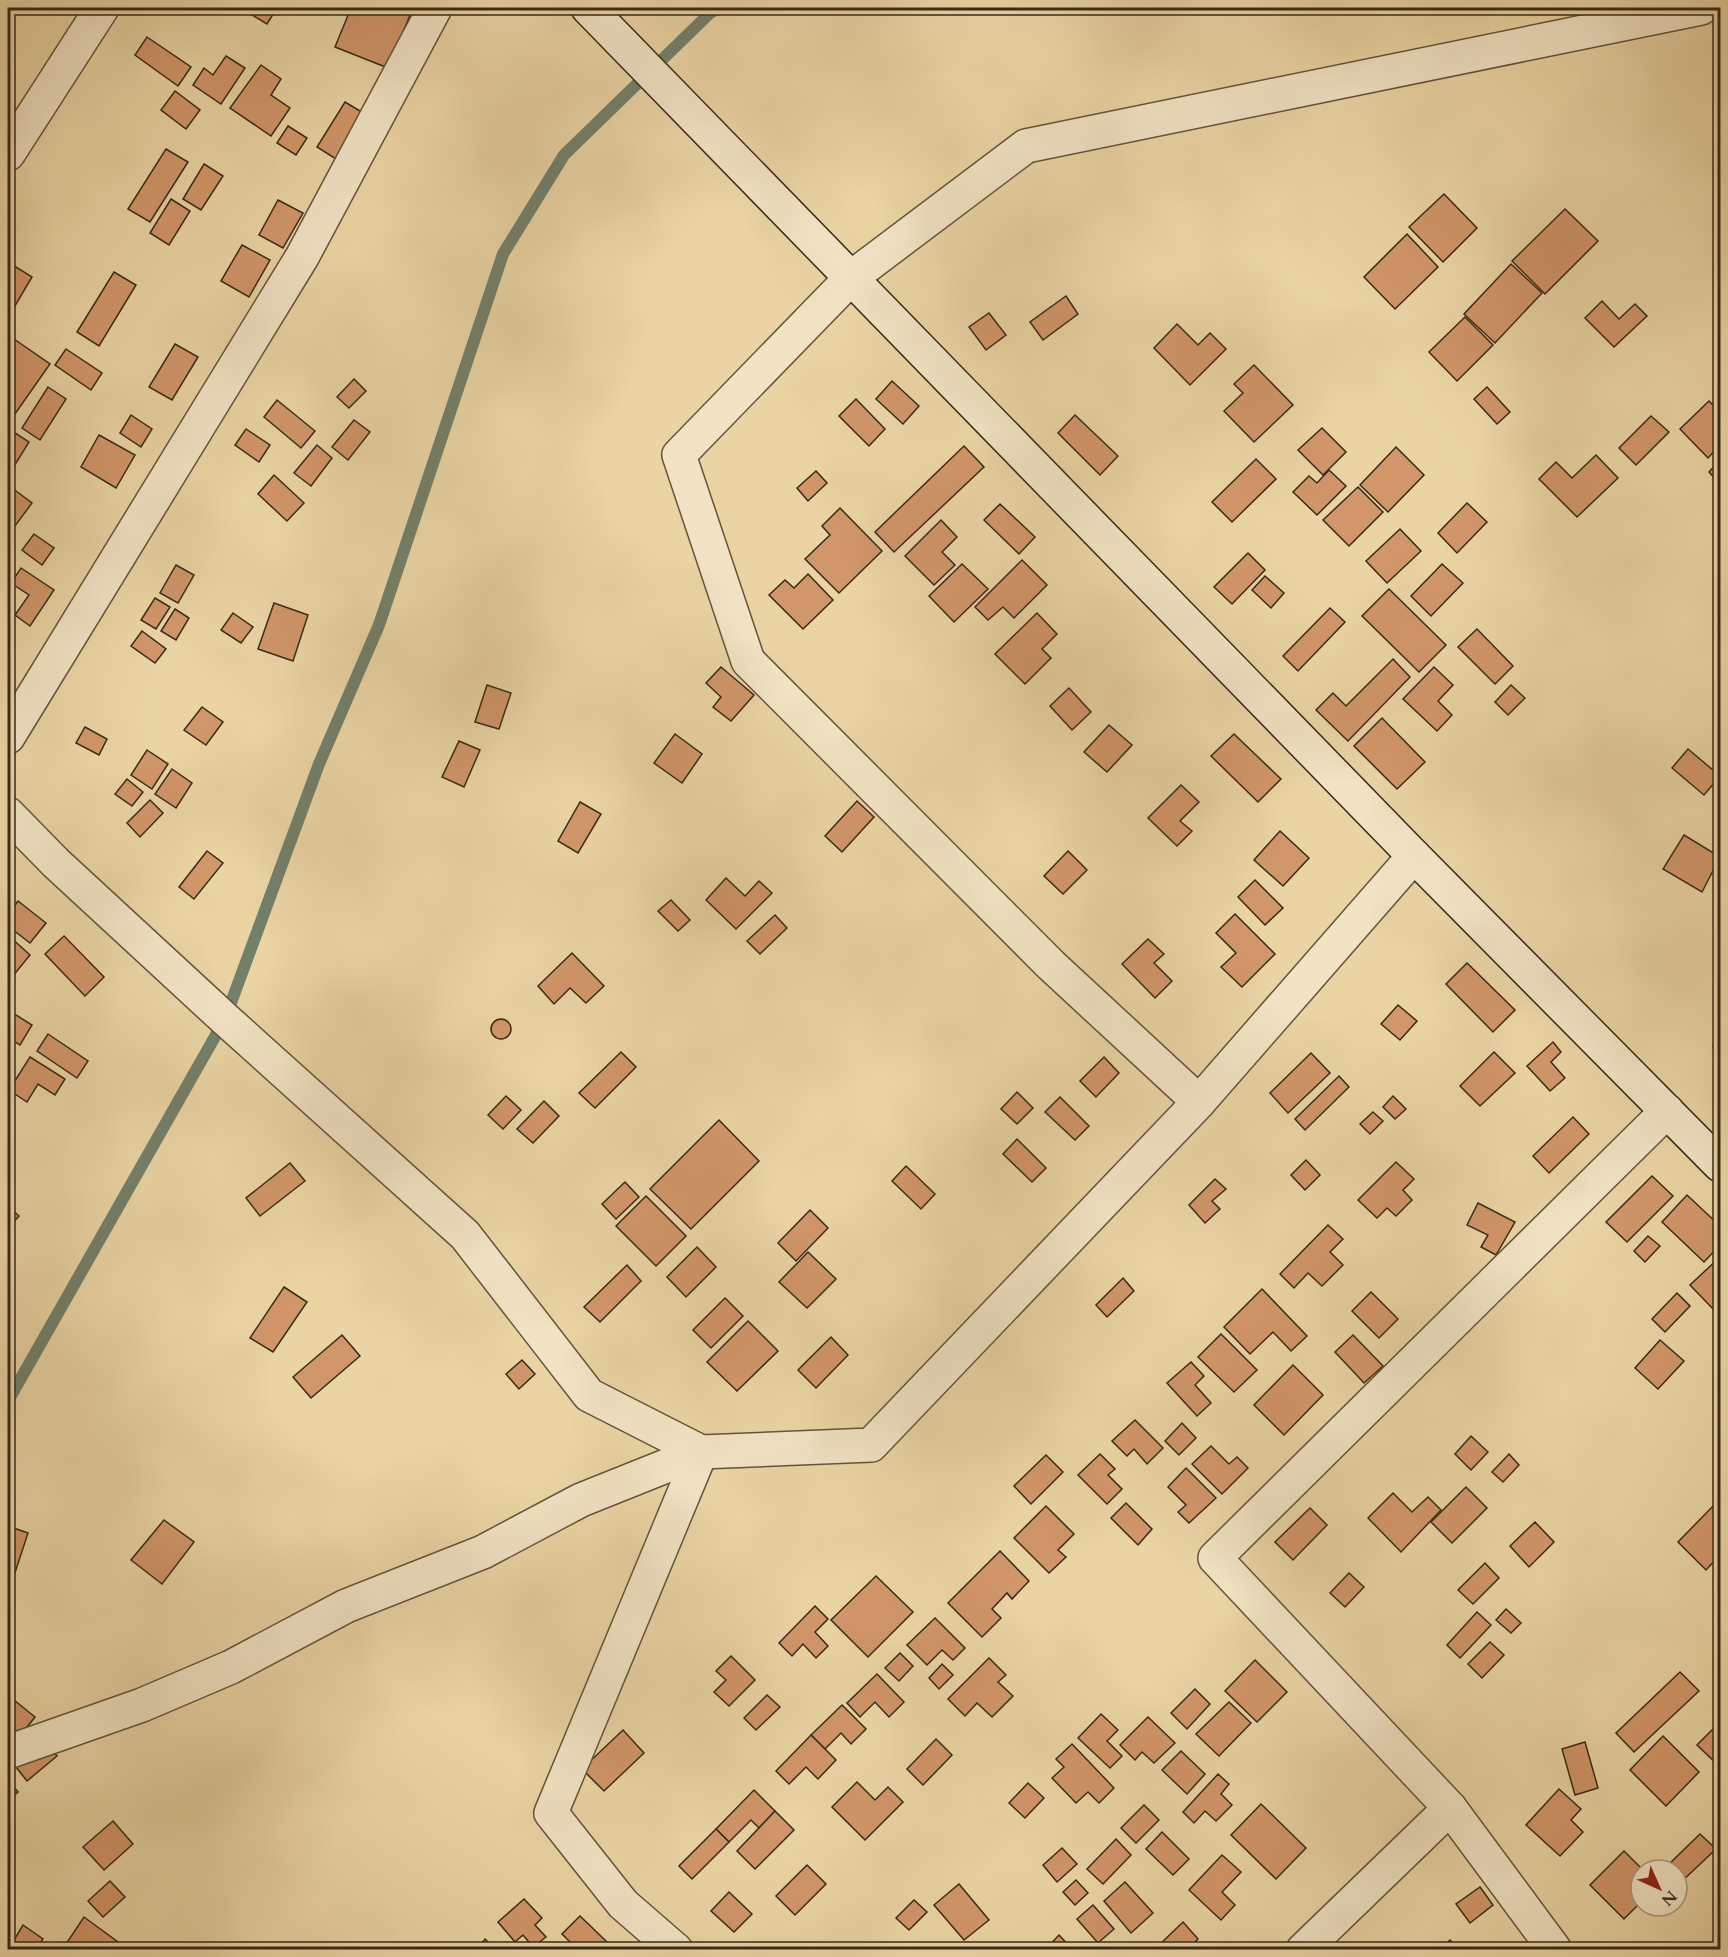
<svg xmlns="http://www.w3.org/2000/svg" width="1728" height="1957" viewBox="0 0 1728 1957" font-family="Cardo,serif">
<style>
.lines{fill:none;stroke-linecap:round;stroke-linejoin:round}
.stream{stroke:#72806a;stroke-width:12}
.building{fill:#d19669;stroke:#382a18;stroke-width:1.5}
.street-casing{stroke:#64543b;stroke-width:36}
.secondary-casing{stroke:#382a18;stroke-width:36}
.street{stroke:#f1e3c4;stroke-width:33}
.secondary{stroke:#f1e3c4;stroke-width:33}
</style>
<rect width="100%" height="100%" fill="#ead4a4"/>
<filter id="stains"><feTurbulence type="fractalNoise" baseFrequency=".00333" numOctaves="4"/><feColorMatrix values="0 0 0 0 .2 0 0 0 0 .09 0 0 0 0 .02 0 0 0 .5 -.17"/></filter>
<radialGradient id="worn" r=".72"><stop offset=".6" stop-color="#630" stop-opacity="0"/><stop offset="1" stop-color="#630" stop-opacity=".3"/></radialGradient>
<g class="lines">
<!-- stream -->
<polyline class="stream" points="8,1401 225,1019 319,764 379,625 503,254 564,155 710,13 720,8"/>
</g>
<!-- building -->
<g class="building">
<polygon points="252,8 277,8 267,24 249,13"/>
<polygon points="351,8 413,8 388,68 335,47"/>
<polygon points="147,37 191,67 178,86 135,55"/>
<polygon points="226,56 245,68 221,104 193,85 204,68 213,75"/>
<polygon points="261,65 281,79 271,95 290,108 271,136 230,108"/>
<polygon points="175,91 200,110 186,129 161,110"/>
<polygon points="345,102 365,114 336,159 317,147"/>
<polygon points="288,126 307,138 296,155 277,143"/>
<polygon points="166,149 188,162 150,222 128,209"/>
<polygon points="204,164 223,176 201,210 183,199"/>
<polygon points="1444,194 1477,228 1443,262 1409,227"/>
<polygon points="171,199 190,211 169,245 150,233"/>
<polygon points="278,200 303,213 283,248 259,235"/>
<polygon points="1565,209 1598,241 1545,294 1512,261"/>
<polygon points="1407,234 1438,267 1395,309 1364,277"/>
<polygon points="242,245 270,260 249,297 221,281"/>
<polygon points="8,262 32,277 9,316 8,315"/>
<polygon points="1511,264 1542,293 1495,343 1464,314"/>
<polygon points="114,272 136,285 99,346 77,332"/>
<polygon points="1066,296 1078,314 1043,340 1030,322"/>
<polygon points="1602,301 1619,319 1635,304 1647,316 1614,347 1585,318"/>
<polygon points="989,313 1006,335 986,350 969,327"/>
<polygon points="1465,317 1493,345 1457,381 1429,352"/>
<polygon points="1177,324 1198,345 1210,333 1226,349 1190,385 1154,348"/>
<polygon points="14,339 50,364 10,421 8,419 8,349"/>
<polygon points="175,344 198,357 172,400 149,387"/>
<polygon points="66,349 102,373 91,390 55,365"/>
<polygon points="1254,365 1293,405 1254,442 1224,411 1243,393 1234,384"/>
<polygon points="354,379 366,391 349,408 337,397"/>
<polygon points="892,381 919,406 903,424 876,399"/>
<polygon points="48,387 66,399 40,440 22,428"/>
<polygon points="1487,387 1510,412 1497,424 1474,399"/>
<polygon points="856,399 885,429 869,446 839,416"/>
<polygon points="277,400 315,431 301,448 264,417"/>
<polygon points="1709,401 1720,412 1720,427 1715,432 1720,438 1720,445 1708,458 1680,429"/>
<polygon points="131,415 152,429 141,447 120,433"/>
<polygon points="1075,415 1118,456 1100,475 1058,433"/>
<polygon points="1651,416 1669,432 1636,465 1619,448"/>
<polygon points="354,420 370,432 348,460 332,447"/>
<polygon points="1322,428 1346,452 1323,475 1298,450"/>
<polygon points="246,429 270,445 259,462 235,445"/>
<polygon points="12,431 29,442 8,476 8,439"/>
<polygon points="99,435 135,455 116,488 81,467"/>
<polygon points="317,445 332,458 311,486 294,473"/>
<polygon points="964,446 984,467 894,552 875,532"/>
<polygon points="1396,447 1424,475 1388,512 1360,485"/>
<polygon points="1596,455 1618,478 1577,517 1539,479 1556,462 1572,478"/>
<polygon points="1256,459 1276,479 1232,522 1212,502"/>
<polygon points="1720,460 1720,484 1709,472"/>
<polygon points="1329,470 1346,486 1317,515 1293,492 1309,476 1317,483"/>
<polygon points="816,471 827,483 808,501 797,488"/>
<polygon points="274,475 304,503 287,521 258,494"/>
<polygon points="1358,487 1383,512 1349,546 1323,520"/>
<polygon points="12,488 32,503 15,526 8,520 8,493"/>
<polygon points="1467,503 1487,522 1457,553 1438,533"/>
<polygon points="1000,504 1035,537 1019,554 984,520"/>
<polygon points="840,508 882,551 839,593 805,559 830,535 822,526"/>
<polygon points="941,520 957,537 942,552 955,565 934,585 905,556"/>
<polygon points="1400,529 1421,551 1387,583 1366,561"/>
<polygon points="34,534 54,548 42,565 22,550"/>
<polygon points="1248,553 1265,570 1232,604 1214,587"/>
<polygon points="1022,560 1047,585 1014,618 1003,607 988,620 975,607"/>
<polygon points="962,564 988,589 954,622 929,596"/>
<polygon points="1442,564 1463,583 1431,616 1411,596"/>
<polygon points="176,565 194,575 178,603 160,593"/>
<polygon points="21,568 54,590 30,626 15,615 29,595 11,583"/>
<polygon points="808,574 833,600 803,629 769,595 785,580 794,588"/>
<polygon points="1265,576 1284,593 1271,608 1252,590"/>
<polygon points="1389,589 1446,645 1419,672 1362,616"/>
<polygon points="155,598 170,607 156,629 141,620"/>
<polygon points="274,603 308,615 293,661 258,649"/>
<polygon points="1330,608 1345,622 1298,671 1283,656"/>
<polygon points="175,609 189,618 176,640 161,631"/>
<polygon points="233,613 253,627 241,643 221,630"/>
<polygon points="1037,613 1057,634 1042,649 1051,658 1025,684 995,654"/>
<polygon points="1477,629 1513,666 1495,684 1458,647"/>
<polygon points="142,631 166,649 155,663 131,646"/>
<polygon points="1393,659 1410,677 1348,741 1316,710 1333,693 1346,706"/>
<polygon points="721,667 754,695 731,721 713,707 721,697 706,683"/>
<polygon points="1434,667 1453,685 1438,701 1452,715 1437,731 1403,699"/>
<polygon points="487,685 511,693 499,729 475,722"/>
<polygon points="1511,685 1525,698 1508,715 1495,702"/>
<polygon points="1069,688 1091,712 1072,730 1050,706"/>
<polygon points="202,707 223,722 206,745 184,730"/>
<polygon points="1382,718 1425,762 1397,789 1354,746"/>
<polygon points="1109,725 1132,745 1107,772 1084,752"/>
<polygon points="85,727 107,739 99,755 76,743"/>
<polygon points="675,734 702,754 682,783 654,763"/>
<polygon points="1234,734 1281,779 1258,802 1211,756"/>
<polygon points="459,741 480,750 464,787 442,777"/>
<polygon points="1688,749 1720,776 1704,795 1672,768"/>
<polygon points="147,750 168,764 152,789 131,775"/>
<polygon points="172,769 192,783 176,808 155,794"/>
<polygon points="127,779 143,792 132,806 115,794"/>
<polygon points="1181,785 1199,802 1180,821 1192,831 1177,846 1148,818"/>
<polygon points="150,800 163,813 140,837 127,823"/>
<polygon points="857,801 874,817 842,852 825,836"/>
<polygon points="580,802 601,814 578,853 558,841"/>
<polygon points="1280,831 1309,858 1283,886 1254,860"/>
<polygon points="1684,835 1720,857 1702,892 1663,869"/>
<polygon points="207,851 223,863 194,899 179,887"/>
<polygon points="1068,851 1087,870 1063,894 1044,876"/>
<polygon points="726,878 745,896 759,881 772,893 736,929 706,900"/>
<polygon points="1255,880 1283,908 1265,925 1238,897"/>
<polygon points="671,900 690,920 678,931 658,911"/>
<polygon points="18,901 46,923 30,943 8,926 8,914"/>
<polygon points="1235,914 1275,954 1242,987 1221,967 1236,953 1216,933"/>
<polygon points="775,915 787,928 760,954 747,941"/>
<polygon points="8,935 30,955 8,982"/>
<polygon points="64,936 104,977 85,996 45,954"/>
<polygon points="1148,939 1164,954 1154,963 1172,981 1155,998 1122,964"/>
<polygon points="572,953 604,986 586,1003 570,988 554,1004 538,986"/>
<polygon points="1467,963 1515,1010 1493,1032 1446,984"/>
<polygon points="1398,1005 1417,1021 1400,1040 1381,1024"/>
<polygon points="8,1010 32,1025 20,1045 8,1037"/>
<circle cx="501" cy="1029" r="10"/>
<polygon points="1720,1027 1720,1049 1713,1047"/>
<polygon points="48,1034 88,1061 77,1078 37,1051"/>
<polygon points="1553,1042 1561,1052 1551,1062 1565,1078 1550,1091 1527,1066"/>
<polygon points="621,1052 636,1067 595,1108 579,1093"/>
<polygon points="1494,1052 1515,1073 1480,1106 1460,1086"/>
<polygon points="1311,1053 1330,1073 1288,1113 1270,1093"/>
<polygon points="30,1057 65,1079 55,1095 38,1084 27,1102 9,1090"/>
<polygon points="1104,1057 1119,1073 1096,1097 1080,1081"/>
<polygon points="1339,1076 1349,1087 1305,1130 1295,1119"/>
<polygon points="1017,1092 1033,1108 1017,1124 1001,1109"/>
<polygon points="506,1096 521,1110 503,1129 488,1115"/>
<polygon points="1393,1096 1406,1109 1395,1119 1383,1107"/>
<polygon points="1060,1097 1089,1126 1075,1140 1045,1112"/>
<polygon points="544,1101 559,1116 533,1143 517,1129"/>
<polygon points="1373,1112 1383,1121 1370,1134 1360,1124"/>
<polygon points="1573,1117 1589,1134 1549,1173 1533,1156"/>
<polygon points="719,1120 759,1161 691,1229 650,1189"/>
<polygon points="1017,1139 1046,1168 1032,1182 1003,1154"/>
<polygon points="1306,1160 1320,1175 1305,1190 1291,1175"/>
<polygon points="1396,1162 1414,1179 1403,1190 1412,1200 1396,1216 1387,1208 1377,1218 1358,1200"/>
<polygon points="290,1163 305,1181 260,1216 246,1198"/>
<polygon points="906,1166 935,1194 921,1209 892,1181"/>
<polygon points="1652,1176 1673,1196 1627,1242 1606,1222"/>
<polygon points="1215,1179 1226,1189 1212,1201 1220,1209 1205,1223 1189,1205"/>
<polygon points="625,1182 639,1197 616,1219 602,1204"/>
<polygon points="1687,1195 1720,1226 1720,1245 1704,1262 1662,1222"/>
<polygon points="646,1196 686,1236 656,1266 616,1226"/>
<polygon points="1478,1203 1515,1222 1496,1255 1481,1247 1488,1235 1467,1225"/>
<polygon points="8,1206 19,1216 8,1228"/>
<polygon points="810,1210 828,1228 796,1261 778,1243"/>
<polygon points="1328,1225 1343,1239 1330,1252 1343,1265 1322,1286 1308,1273 1294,1288 1280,1274"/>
<polygon points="1648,1236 1660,1246 1645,1262 1634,1251"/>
<polygon points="697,1247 716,1267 686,1297 667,1277"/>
<polygon points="808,1252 836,1279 807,1308 779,1282"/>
<polygon points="1720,1257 1720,1281 1715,1286 1720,1291 1720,1306 1715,1311 1690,1285"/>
<polygon points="627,1265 641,1281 600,1322 584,1307"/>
<polygon points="1123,1278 1134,1291 1107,1317 1096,1305"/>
<polygon points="284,1287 307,1302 273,1352 250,1338"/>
<polygon points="1262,1289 1307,1336 1291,1351 1273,1332 1250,1354 1224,1327"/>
<polygon points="1371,1292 1398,1319 1379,1338 1352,1311"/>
<polygon points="1677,1293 1690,1306 1665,1332 1652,1319"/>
<polygon points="725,1298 743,1316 711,1348 693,1330"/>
<polygon points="748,1321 778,1351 737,1391 707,1362"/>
<polygon points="1221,1334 1257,1370 1234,1392 1198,1357"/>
<polygon points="342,1335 360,1356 311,1398 293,1377"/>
<polygon points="1353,1335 1383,1366 1364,1383 1335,1352"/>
<polygon points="831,1337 848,1355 816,1388 798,1370"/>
<polygon points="1660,1340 1684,1361 1658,1389 1635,1368"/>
<polygon points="522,1360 535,1374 519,1389 506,1374"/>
<polygon points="1191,1362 1204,1376 1195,1385 1211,1403 1197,1416 1167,1383"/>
<polygon points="1293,1365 1323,1395 1284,1435 1254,1405"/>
<polygon points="1135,1420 1163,1448 1147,1464 1134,1449 1127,1456 1112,1441"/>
<polygon points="1182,1423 1196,1438 1179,1455 1165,1441"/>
<polygon points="1471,1436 1488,1452 1471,1470 1455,1454"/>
<polygon points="1211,1446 1229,1464 1237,1457 1248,1468 1222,1494 1192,1464"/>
<polygon points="1100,1454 1115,1469 1108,1475 1122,1489 1107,1504 1078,1475"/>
<polygon points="1509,1454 1519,1465 1503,1482 1492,1472"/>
<polygon points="1046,1455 1063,1472 1031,1504 1014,1486"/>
<polygon points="1186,1468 1216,1498 1189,1523 1178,1512 1186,1505 1168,1487"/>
<polygon points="1466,1487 1487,1508 1452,1543 1431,1522"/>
<polygon points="1393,1493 1412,1512 1428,1497 1441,1510 1401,1552 1368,1518"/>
<polygon points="1126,1503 1152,1529 1138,1545 1111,1518"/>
<polygon points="1715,1504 1720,1510 1720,1541 1716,1546 1720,1555 1706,1570 1678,1542"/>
<polygon points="1046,1506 1074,1534 1058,1550 1066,1557 1049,1573 1014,1538"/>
<polygon points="1310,1508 1327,1525 1293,1560 1275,1542"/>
<polygon points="164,1520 194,1542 162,1584 131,1560"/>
<polygon points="1535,1522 1554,1542 1529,1567 1510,1546"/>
<polygon points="8,1526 28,1533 8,1594"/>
<polygon points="1000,1551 1029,1581 1012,1599 1007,1593 992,1609 1001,1618 982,1637 948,1603"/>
<polygon points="1485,1563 1499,1578 1473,1604 1458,1590"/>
<polygon points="1349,1573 1364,1587 1345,1607 1330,1593"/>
<polygon points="876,1576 913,1612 868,1657 831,1620"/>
<polygon points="815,1606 828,1619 815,1632 828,1646 816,1658 803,1644 792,1656 779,1643"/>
<polygon points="1506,1609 1521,1623 1511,1633 1496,1620"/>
<polygon points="1477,1612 1491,1625 1460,1658 1447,1645"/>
<polygon points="935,1618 965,1648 953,1660 942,1650 927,1665 907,1645"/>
<polygon points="1490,1642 1504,1655 1482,1678 1468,1664"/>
<polygon points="900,1653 913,1666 899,1681 885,1668"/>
<polygon points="731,1656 755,1680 729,1706 714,1692 726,1680 716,1671"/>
<polygon points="989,1658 1006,1675 998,1682 1013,1696 992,1717 977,1703 965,1716 948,1699"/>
<polygon points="1255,1660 1287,1692 1257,1722 1225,1691"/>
<polygon points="942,1664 953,1675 939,1689 929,1678"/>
<polygon points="1680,1672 1699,1691 1634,1752 1616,1733"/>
<polygon points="877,1674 904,1702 889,1717 875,1702 860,1717 847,1703"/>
<polygon points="1195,1689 1210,1704 1187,1729 1171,1713"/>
<polygon points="767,1695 780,1707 756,1730 744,1718"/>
<polygon points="14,1700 35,1717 20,1736 8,1727 8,1708"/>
<polygon points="1229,1702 1251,1723 1219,1756 1196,1734"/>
<polygon points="842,1705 866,1729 851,1744 841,1733 825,1749 811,1735"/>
<polygon points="1101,1714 1118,1730 1107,1741 1122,1756 1110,1768 1078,1738"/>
<polygon points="1148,1717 1175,1743 1154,1763 1142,1752 1135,1760 1120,1745"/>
<polygon points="1720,1722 1720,1762 1718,1765 1697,1745"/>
<polygon points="623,1730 644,1753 604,1791 582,1769"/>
<polygon points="811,1735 836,1760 818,1779 806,1767 789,1784 776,1771"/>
<polygon points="1663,1736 1699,1772 1666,1806 1630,1770"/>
<polygon points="42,1738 57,1756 27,1781 12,1762"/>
<polygon points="936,1739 952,1755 923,1785 907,1769"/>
<polygon points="1585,1742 1598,1788 1575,1795 1562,1749"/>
<polygon points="1072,1744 1114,1788 1099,1803 1088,1792 1076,1803 1052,1778 1064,1767 1056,1759"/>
<polygon points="1181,1751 1205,1774 1187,1794 1162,1770"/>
<polygon points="1218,1774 1229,1784 1221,1794 1232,1805 1216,1821 1205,1811 1194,1823 1183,1812"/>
<polygon points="8,1780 18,1792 8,1801"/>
<polygon points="857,1782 875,1800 888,1787 903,1802 865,1840 832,1807"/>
<polygon points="1028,1783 1044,1798 1025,1818 1009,1803"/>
<polygon points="1559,1789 1581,1809 1571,1820 1583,1832 1560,1856 1526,1825"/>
<polygon points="754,1790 775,1811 759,1828 751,1820 729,1842 716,1829"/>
<polygon points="1261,1804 1306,1848 1276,1879 1231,1835"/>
<polygon points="1144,1805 1159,1820 1136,1843 1121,1828"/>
<polygon points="775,1811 794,1830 755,1869 737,1851"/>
<polygon points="113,1821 133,1844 104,1870 83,1847"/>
<polygon points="716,1829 729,1842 692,1879 679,1866"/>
<polygon points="1162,1832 1189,1859 1173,1875 1146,1849"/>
<polygon points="1700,1834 1716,1849 1679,1884 1677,1870 1664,1869"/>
<polygon points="1116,1839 1131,1855 1103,1884 1087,1869"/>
<polygon points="1062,1848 1077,1864 1057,1882 1043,1865"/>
<polygon points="1624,1851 1643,1870 1633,1882 1641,1890 1641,1902 1624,1919 1590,1885"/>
<polygon points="1222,1855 1241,1872 1222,1892 1235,1905 1221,1920 1189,1890"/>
<polygon points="807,1865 826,1884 795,1915 776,1896"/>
<polygon points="1076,1880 1088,1893 1075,1905 1063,1892"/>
<polygon points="110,1881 125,1897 103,1917 88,1901"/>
<polygon points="1125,1882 1153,1913 1131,1933 1104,1901"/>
<polygon points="959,1884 989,1920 964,1940 934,1905"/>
<polygon points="1480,1887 1493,1905 1470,1923 1456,1904"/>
<polygon points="729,1892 752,1914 734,1932 711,1911"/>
<polygon points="524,1899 542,1918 535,1925 546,1937 533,1947 523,1935 515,1942 498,1922"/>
<polygon points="914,1900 927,1912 909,1930 896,1918"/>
<polygon points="1093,1905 1114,1929 1098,1943 1077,1919"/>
<polygon points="580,1916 607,1942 599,1950 578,1950 562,1934"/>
<polygon points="84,1917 122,1945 118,1950 62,1950"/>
<polygon points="1183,1922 1198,1939 1187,1950 1154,1950"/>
<polygon points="23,1925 43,1939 36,1950 8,1950"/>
<polygon points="1059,1935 1073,1950 1045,1950"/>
<polygon points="485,1939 496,1950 476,1950"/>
<polygon points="1450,1940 1459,1950 1440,1950"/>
</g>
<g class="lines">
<defs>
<g id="street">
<polyline points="8,154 102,8"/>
<polyline points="8,737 302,257 435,8"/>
<polyline points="8,814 56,863 225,1019 465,1235 589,1395 701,1452 551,1813 623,1904 676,1950"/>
<polyline points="1199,1102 1051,965 748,661 679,455 852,277 1026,146 1701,8"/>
<polyline points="8,1752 142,1705 231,1667 346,1606 483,1552 581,1500 701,1452 871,1445 1199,1102 1414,856"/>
<polyline points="1303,1950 1450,1808"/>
<polyline points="1555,1950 1450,1808 1215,1558 1667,1111"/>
</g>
<polyline id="secondary" points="588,8 1414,856 1720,1165"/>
</defs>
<!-- street casing -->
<use href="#street" class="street-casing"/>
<!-- secondary casing -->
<use href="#secondary" class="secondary-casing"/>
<!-- street -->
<use href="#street" class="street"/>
<!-- secondary -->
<use href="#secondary" class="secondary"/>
</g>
<!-- margin -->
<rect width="1728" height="1957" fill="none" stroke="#ead4a4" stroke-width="30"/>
<rect x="9" y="9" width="1710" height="1939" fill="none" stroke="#382a18" stroke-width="3"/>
<rect x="15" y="15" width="1698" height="1927" fill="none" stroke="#382a18" stroke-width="1.5"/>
<!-- north arrow -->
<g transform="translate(1659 1888) rotate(135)"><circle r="28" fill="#f1e3c4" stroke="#a7997f" stroke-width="1.5"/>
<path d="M0-4.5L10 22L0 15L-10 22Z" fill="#8f2418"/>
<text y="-9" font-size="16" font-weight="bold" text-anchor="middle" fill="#382a18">N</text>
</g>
<rect width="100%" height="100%" filter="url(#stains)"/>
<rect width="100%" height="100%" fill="url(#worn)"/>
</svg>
